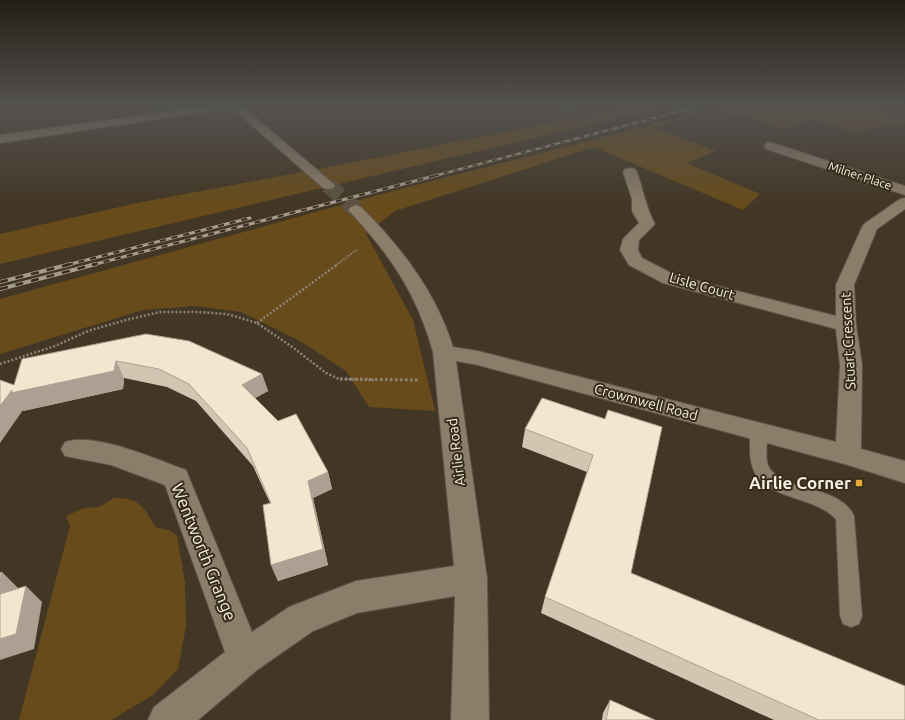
<svg xmlns="http://www.w3.org/2000/svg" width="905" height="720" viewBox="0 0 905 720" font-family="Ubuntu,sans-serif">
<style>
.green{fill:#674b1b}
.lines{fill:none;stroke-linecap:round;stroke-linejoin:round}
.street-tunnel{stroke:#5d5241;stroke-width:16;stroke-dasharray:16 8;stroke-linecap:butt}
.lane-casing{stroke:#5e5444;stroke-width:2}
.street-casing{stroke:#5e5444;stroke-width:2}
.path-far2{stroke:#8f8475;stroke-width:2;stroke-dasharray:1.5 1.5;stroke-linecap:butt}
.path-far1{stroke:#8f8475;stroke-width:2.5;stroke-dasharray:2 2;stroke-linecap:butt}
.path{stroke:#8f8475;stroke-width:3;stroke-dasharray:2.5 2.5;stroke-linecap:butt}
.lane{fill:#8b7d69;fill-rule:evenodd}
.street{fill:#8b7d69;fill-rule:evenodd}
.rail-far2-casing{stroke:#a69c8e;stroke-width:2.5}
.rail-far1-casing{stroke:#a69c8e;stroke-width:3}
.rail-casing{stroke:#a69c8e;stroke-width:4}
.rail-far2{stroke:#372c1a;stroke-width:1.5;stroke-dasharray:5;stroke-linecap:butt}
.rail-far1{stroke:#372c1a;stroke-width:2;stroke-dasharray:6;stroke-linecap:butt}
.rail{stroke:#372c1a;stroke-width:2.5;stroke-dasharray:8;stroke-linecap:butt}
.wall{fill:#d2c5b2}
.shaded-wall{fill:#aba091}
.building{fill:#f4e5cf;stroke:#aba091}
.poi-dot{fill:#eaaa39;stroke:#372c1a;stroke-width:1.5}
.labels{text-anchor:middle;stroke-width:4;stroke-linejoin:round;paint-order:stroke}
.far-street-label{font-size:12px;fill:#f7efe4;stroke:#372c1a}
.street-label{font-size:14px;fill:#f7efe4;stroke:#372c1a}
.near-poi-label{font-size:17px;font-weight:bold;fill:#f7efe4;stroke:#372c1a;text-anchor:end}
.near-street-label{font-size:17px;fill:#f7efe4;stroke:#372c1a}
</style>
<rect width="100%" height="100%" fill="#423624"/>
<!-- green -->
<g class="green">
<polygon points="635,106 669,106 0,264 0,234 137,203 324,168"/>
<polygon points="725,106 872,106 905,121 905,124 853,131 811,119 782,129 716,108 653,128 716,151 687,163 760,194 743,210 594,147 395,211 366,234 413,320 435,411 369,407 346,371 300,341 241,312 196,306 143,310 0,354 0,299 381,194"/>
<path d="M114 498C139 497 144 507 155 527L171 531 177 536 185 582 186 626 178 669 153 695 111 720H19L70 526 66 516 84 508 99 507Z"/>
</g>
<g class="lines">
<!-- street-tunnel -->
<polyline class="street-tunnel" points="328,185 356,210"/>
<defs>
<g id="lane">
<polygon points="558,106 565,106 572,111 567,112"/>
<path d="M758 425 764 427C771 439 762 457 770 469 788 493 840 485 854 516L862 616 859 624 851 627 843 624 840 616 836 519C809 491 750 503 750 451 750 443 749 434 752 427Z"/>
</g>
<g id="street">
<polygon points="208,106 242,106 335,185 333,188 328,189 323,188 232,108 0,143 0,135"/>
<polygon points="770,142 905,186 905,195 766,149 764,146 766,143"/>
<path d="M630 168 635 169 637 172C643 189 646 208 655 224L639 240 638 250 642 258 675 275 836 316V285L862 227 864 224 900 199 905 198V209L877 229 854 285 856 325 862 365 861 449 905 461V483L848 465 478 365 456 361 487 578 489 720H451L455 596 357 613 313 631 257 670 198 720H148L154 707 225 652 165 485 111 465 65 456 61 449 65 442C95 432 155 459 186 470L252 632 289 607 356 581 454 566 433 352C417 294 391 256 351 213L348 210 351 207 356 205 361 207C401 247 436 292 453 347L478 351 836 442 840 365 836 329 663 283 629 265 620 250 623 239 639 223 632 211V199L623 172 625 169Z"/>
</g>
</defs>
<!-- lane casing -->
<use href="#lane" class="lane-casing"/>
<!-- street casing -->
<use href="#street" class="street-casing"/>
<!-- path-far2 -->
<polyline class="path-far2" points="336,265 358,249"/>
<!-- path-far1 -->
<g class="path-far1">
<polyline points="257,323 338,264"/>
<polyline points="0,364 55,346 88,331 126,320 160,312 197,312 227,314 257,323 295,349 326,373 339,379 374,380"/>
</g>
<!-- path -->
<polyline class="path" points="340,379 418,380"/>
<!-- lane -->
<use href="#lane" class="lane"/>
<!-- street -->
<use href="#street" class="street"/>
<defs>
<polyline id="rail-far2" points="434,176 700,106"/>
<g id="rail-far1">
<polyline points="67,265 250,218"/>
<polyline points="92,265 438,175"/>
</g>
<g id="rail">
<polyline points="0,282 71,264"/>
<polyline points="0,289 96,264"/>
</g>
</defs>
<!-- rail-far2 casing -->
<use href="#rail-far2" class="rail-far2-casing"/>
<!-- rail-far1 casing -->
<use href="#rail-far1" class="rail-far1-casing"/>
<!-- rail casing -->
<use href="#rail" class="rail-casing"/>
<!-- rail-far2 -->
<use href="#rail-far2" class="rail-far2"/>
<!-- rail-far1 -->
<use href="#rail-far1" class="rail-far1"/>
<!-- rail -->
<use href="#rail" class="rail"/>
</g>
<!-- wall -->
<g class="wall">
<polygon points="146,334 262,374 268,391 255,398 328,472 332,489 313,498 328,565 278,581 271,565 270,503 253,466 196,401 167,387 124,378 123,389 23,411 23,410 14,385"/>
<polygon points="605,419 631,573 905,720 774,720 541,613 545,597 587,472 522,447 525,429"/>
<polygon points="610,700 655,720 602,720 603,713"/>
</g>
<!-- shaded-wall -->
<g class="shaded-wall">
<polygon points="116,361 124,378 123,389 23,411 23,410 0,443 0,406 12,390"/>
<polygon points="262,374 268,391 248,402 242,385"/>
<polygon points="328,472 332,489 313,498 328,565 278,581 271,565 308,481"/>
<polygon points="2,572 19,589 0,598 0,581"/>
<polygon points="26,586 42,602 34,649 0,660 0,639"/>
</g>
<!-- building -->
<g class="building">
<polygon points="146,334 189,341 262,374 242,385 278,421 296,414 328,472 308,481 323,549 271,565 263,505 271,503 247,448 189,384 159,369 116,361 114,371 11,393 12,390 0,406 0,380 14,385 22,359"/>
<polygon points="542,398 605,419 608,410 662,427 631,573 905,686 905,720 819,720 545,597 593,455 525,429"/>
<polygon points="2,572 0,581 0,573"/>
<polygon points="26,586 16,634 0,639 0,594"/>
<polygon points="610,700 655,720 606,720"/>
</g>
<!-- sky -->
<linearGradient id="sky" x2="0" y2="1"><stop stop-color="#241e14"/><stop offset="0.51" stop-color="#545250"/><stop offset="1" stop-color="#545250" stop-opacity="0"/></linearGradient>
<rect width="905" height="207" fill="url(#sky)"/>
<!-- markers -->
<rect class="poi-dot" x="855" y="479" width="8" height="8" rx="2"/>
<g class="labels">
<!-- far-street labels -->
<g class="far-street-label">
<text transform="translate(860 176) rotate(18)" y="4">Milner Place</text>
</g>
<!-- street labels -->
<g class="street-label">
<text transform="translate(702 286) rotate(16)" y="5">Lisle Court</text>
<text transform="translate(848 341) rotate(-93)" y="5">Stuart Crescent</text>
<text transform="translate(646 402) rotate(15)" y="5">Crowmwell Road</text>
<text transform="translate(456 452) rotate(-97)" y="5">Airlie Road</text>
</g>
<!-- near-poi labels -->
<g class="near-poi-label">
<text x="851" y="489">Airlie Corner</text>
</g>
<!-- near-street labels -->
<g class="near-street-label">
<text transform="translate(204 552) rotate(68)" y="6">Wentworth Grange</text>
</g>
</g>
</svg>
